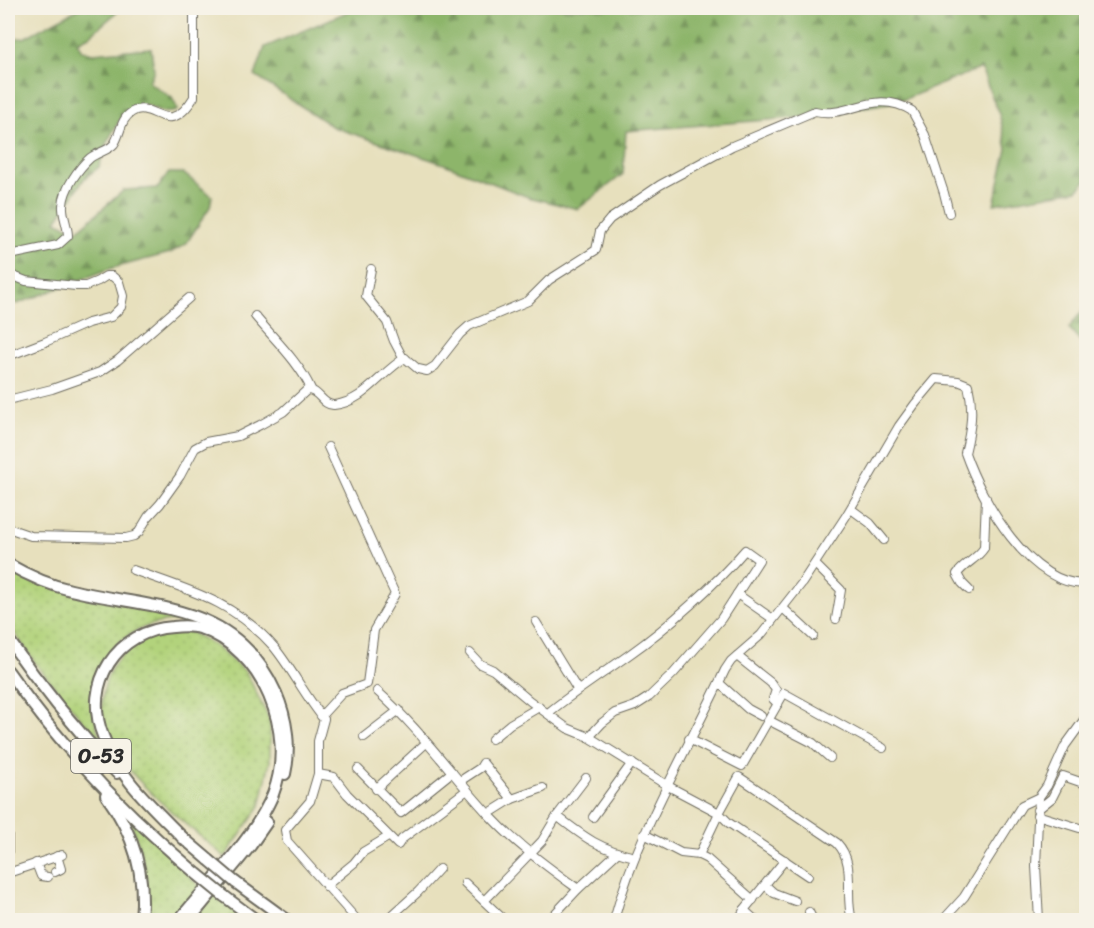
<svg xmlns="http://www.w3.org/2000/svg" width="1094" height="928" viewBox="0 0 1094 928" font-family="Sriracha,sans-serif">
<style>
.green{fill:url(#green-dots);stroke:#6e7f53;stroke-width:1.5}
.forest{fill:url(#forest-firs);stroke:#5c704b;stroke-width:1.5}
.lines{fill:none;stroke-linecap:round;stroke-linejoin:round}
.minor-casing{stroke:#6d6a5e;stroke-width:10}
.highway-casing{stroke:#6d6a5e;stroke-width:14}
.minor{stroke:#fff;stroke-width:8}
.highway{stroke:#fff;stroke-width:10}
.highway-bridge-casing{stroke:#6d6a5e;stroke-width:14;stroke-linecap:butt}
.highway-bridge{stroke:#fff;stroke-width:10}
.labels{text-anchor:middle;stroke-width:4.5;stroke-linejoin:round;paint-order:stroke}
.shield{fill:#f7f3e8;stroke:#686764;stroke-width:1.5}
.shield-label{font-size:20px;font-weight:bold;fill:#2b2b2b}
</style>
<defs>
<pattern id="green-dots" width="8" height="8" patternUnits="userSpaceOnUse" patternTransform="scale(1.5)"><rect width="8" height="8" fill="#b2d37b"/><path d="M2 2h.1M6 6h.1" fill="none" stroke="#99b56a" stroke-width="1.8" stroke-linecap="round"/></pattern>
<pattern id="forest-firs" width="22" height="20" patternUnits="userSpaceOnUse" patternTransform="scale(1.5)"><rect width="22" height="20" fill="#8db56b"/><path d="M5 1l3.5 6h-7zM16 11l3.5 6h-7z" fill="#739358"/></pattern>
</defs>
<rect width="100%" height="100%" fill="#f7f3e8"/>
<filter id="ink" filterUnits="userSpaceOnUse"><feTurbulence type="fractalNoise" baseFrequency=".0167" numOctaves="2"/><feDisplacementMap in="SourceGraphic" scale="12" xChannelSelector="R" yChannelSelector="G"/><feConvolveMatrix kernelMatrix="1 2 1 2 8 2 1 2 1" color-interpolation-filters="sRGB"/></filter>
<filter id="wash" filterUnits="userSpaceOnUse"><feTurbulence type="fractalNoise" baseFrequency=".008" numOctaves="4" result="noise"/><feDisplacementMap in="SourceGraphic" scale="24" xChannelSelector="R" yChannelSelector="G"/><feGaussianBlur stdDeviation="1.35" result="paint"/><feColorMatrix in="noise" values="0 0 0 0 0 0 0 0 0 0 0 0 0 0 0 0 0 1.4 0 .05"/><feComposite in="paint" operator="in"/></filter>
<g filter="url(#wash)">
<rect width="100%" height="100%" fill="#e7e0bd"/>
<!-- green -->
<g class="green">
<path d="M8 569 167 613 209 627C198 625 187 621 177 621 139 621 103 646 94 683 90 703 96 723 101 743L36 664 8 623Z"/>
<path d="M189 631 214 645 246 672 270 721V761L260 806 225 857C190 827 112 769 103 723 100 707 103 688 109 673 115 661 134 640 148 635 160 632 176 633 189 631Z"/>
<path d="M128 815 200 887 173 920H145C150 879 143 854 128 815Z"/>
<polygon points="214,895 249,920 193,920"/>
</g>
<!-- forest -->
<g class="forest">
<path d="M80 8H122L89 36 77 42 82 51 93 53 151 48 154 70 149 82 172 98 178 110C166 116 156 109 145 104L122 116 106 144 99 167 84 179 56 221 77 231 124 190 158 188 168 173H183L212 196 210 207 186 244 170 253 109 269 17 304 8 300V39L24 38Z"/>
<polygon points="356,8 1086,8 1086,181 1077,190 994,204 1007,149 1000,117 981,68 900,101 807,117 626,131 623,174 578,209 528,197 444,164 333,127 255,76 265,47"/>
<polygon points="1086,306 1086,348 1069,328"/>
</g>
</g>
<g filter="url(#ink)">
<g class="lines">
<defs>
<g id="minor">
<path d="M8 257 10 255 58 245 68 236C68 226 62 215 63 205 64 188 79 168 90 158 98 152 108 151 114 144 121 134 120 119 132 112 153 99 168 140 194 97V8"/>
<polyline points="371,269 366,296 387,322 394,341 403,358 405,358"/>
<polyline points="8,274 26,281 76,286 86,286 98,281 106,276 112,276 119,282 123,296 121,307 111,317 88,323 45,342 8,356"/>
<path d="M255 316C274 339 299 362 311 389"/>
<polyline points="8,400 52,389 100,372 118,360 189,298"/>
<polyline points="851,509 870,523 884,540"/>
<path d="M8 528 31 536 126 538 134 536 139 532 148 517 160 504 180 476 195 448 206 442 238 436 260 425 283 412 307 390C319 389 322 406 334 405 364 402 381 372 405 358L418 369 427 371 435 366 460 334 469 326 528 301 549 280 596 250 600 231 610 219 660 185 732 146 815 111C849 119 874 88 912 111L925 135 944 193 949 213"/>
<polyline points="815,564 841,590 836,619"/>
<path d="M133 570C188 590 234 601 274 647 292 669 305 696 324 719L318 741V774L310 801 285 830 287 841 357 920"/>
<path d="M969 590 962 583 957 574C965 563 977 559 984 548L986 498"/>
<polyline points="737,594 773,619"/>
<polyline points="784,609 813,636"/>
<polyline points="536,622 577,689"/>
<polyline points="470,653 480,664 493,670 530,701 567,728 589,737 668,786 719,813 729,823 808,876"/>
<polyline points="737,656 771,683 776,690 773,699 778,704"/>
<polyline points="719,683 748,709 761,716"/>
<path d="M377 691C419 728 452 775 490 816 516 844 548 867 578 889"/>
<path d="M548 713C574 692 602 674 630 654 667 628 716 584 745 550L759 560 721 619 673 674 649 697 635 706 615 713 602 723 589 737"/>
<polyline points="321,716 342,693 367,684 374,630 395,594 328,447"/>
<polyline points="770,721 813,743 830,758"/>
<polyline points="364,737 399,710"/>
<polyline points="492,739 510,724 539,707"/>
<polyline points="689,739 742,766 784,693 883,748"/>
<polyline points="358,769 401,813 452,772"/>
<polyline points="318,774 334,777 347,794 398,845 402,839 467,790"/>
<polyline points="460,781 480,768 483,763 512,799"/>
<polyline points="376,789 426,743"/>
<polyline points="8,796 8,866"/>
<polyline points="1037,810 1052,798 1063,776 1086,784"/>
<polyline points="488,814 512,799 543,788"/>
<polyline points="1037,815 1086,830"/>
<path d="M557 816C585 838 600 849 635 857"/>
<polyline points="593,817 632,763"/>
<polyline points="644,834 681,853 699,855 707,859 753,900"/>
<path d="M699 855 719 813 739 777 837 843C857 864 844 895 852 920"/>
<polyline points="36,863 41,876 48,877"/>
<polyline points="55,872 61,869 57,856"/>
<polyline points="8,873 62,855"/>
<polyline points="465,883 504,920"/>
<polyline points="765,885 774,893 795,901"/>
<polyline points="326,886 354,863 363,852 388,837"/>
<polyline points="484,901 542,841 557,816 586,778"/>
<polyline points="744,910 755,920"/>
<polyline points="809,912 813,920"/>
<polyline points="8,914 13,920"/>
<polyline points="387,920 418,892 439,869"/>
<polyline points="441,920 442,920"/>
<polyline points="549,920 578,889 617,853"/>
<path d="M614 920C638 831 686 753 725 670L731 661 761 635 802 583 846 516 899 426 915 404 936 379 958 381 968 385C974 409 971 429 965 453 982 501 1029 585 1086 584"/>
<polyline points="739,920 744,910 785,860"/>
<polyline points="943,920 964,897 1022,805 1039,797"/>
<polyline points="1039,920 1036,866 1039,797 1047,786 1065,746 1086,717"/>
</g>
<g id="highway">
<path d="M8 564C27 575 49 585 71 590 154 610 235 601 276 693 287 718 291 748 285 774"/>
<path d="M8 639C41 687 77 731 117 773"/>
<path d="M8 671C60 746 127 815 197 874"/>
<path d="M106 795C133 832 146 875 141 920"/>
<polyline points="182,837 209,860"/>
<polyline points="235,882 287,920"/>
<polyline points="224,896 256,920"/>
<path d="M179 920C208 884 256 836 273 794 297 733 263 649 200 628 192 626 181 626 173 627 117 630 82 684 103 736 119 779 156 810 187 842"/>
<polyline points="189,920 251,845 267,822"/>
</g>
</defs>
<!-- minor casing -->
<use href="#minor" class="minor-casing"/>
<!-- highway casing -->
<use href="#highway" class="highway-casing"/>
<!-- minor -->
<use href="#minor" class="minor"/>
<!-- highway -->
<use href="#highway" class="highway"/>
<defs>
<g id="highway-bridge">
<polyline points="209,860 235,882"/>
<polyline points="197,874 224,896"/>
</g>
</defs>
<!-- highway-bridge casing -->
<use href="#highway-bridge" class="highway-bridge-casing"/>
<!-- highway-bridge -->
<use href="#highway-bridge" class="highway-bridge"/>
</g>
</g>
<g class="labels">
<!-- shield labels -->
<rect class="shield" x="71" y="739" width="60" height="34" rx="4.5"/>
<g class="shield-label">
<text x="101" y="763">O-53</text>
</g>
</g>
<!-- margin -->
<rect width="1094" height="928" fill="none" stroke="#f7f3e8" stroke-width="30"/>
</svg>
